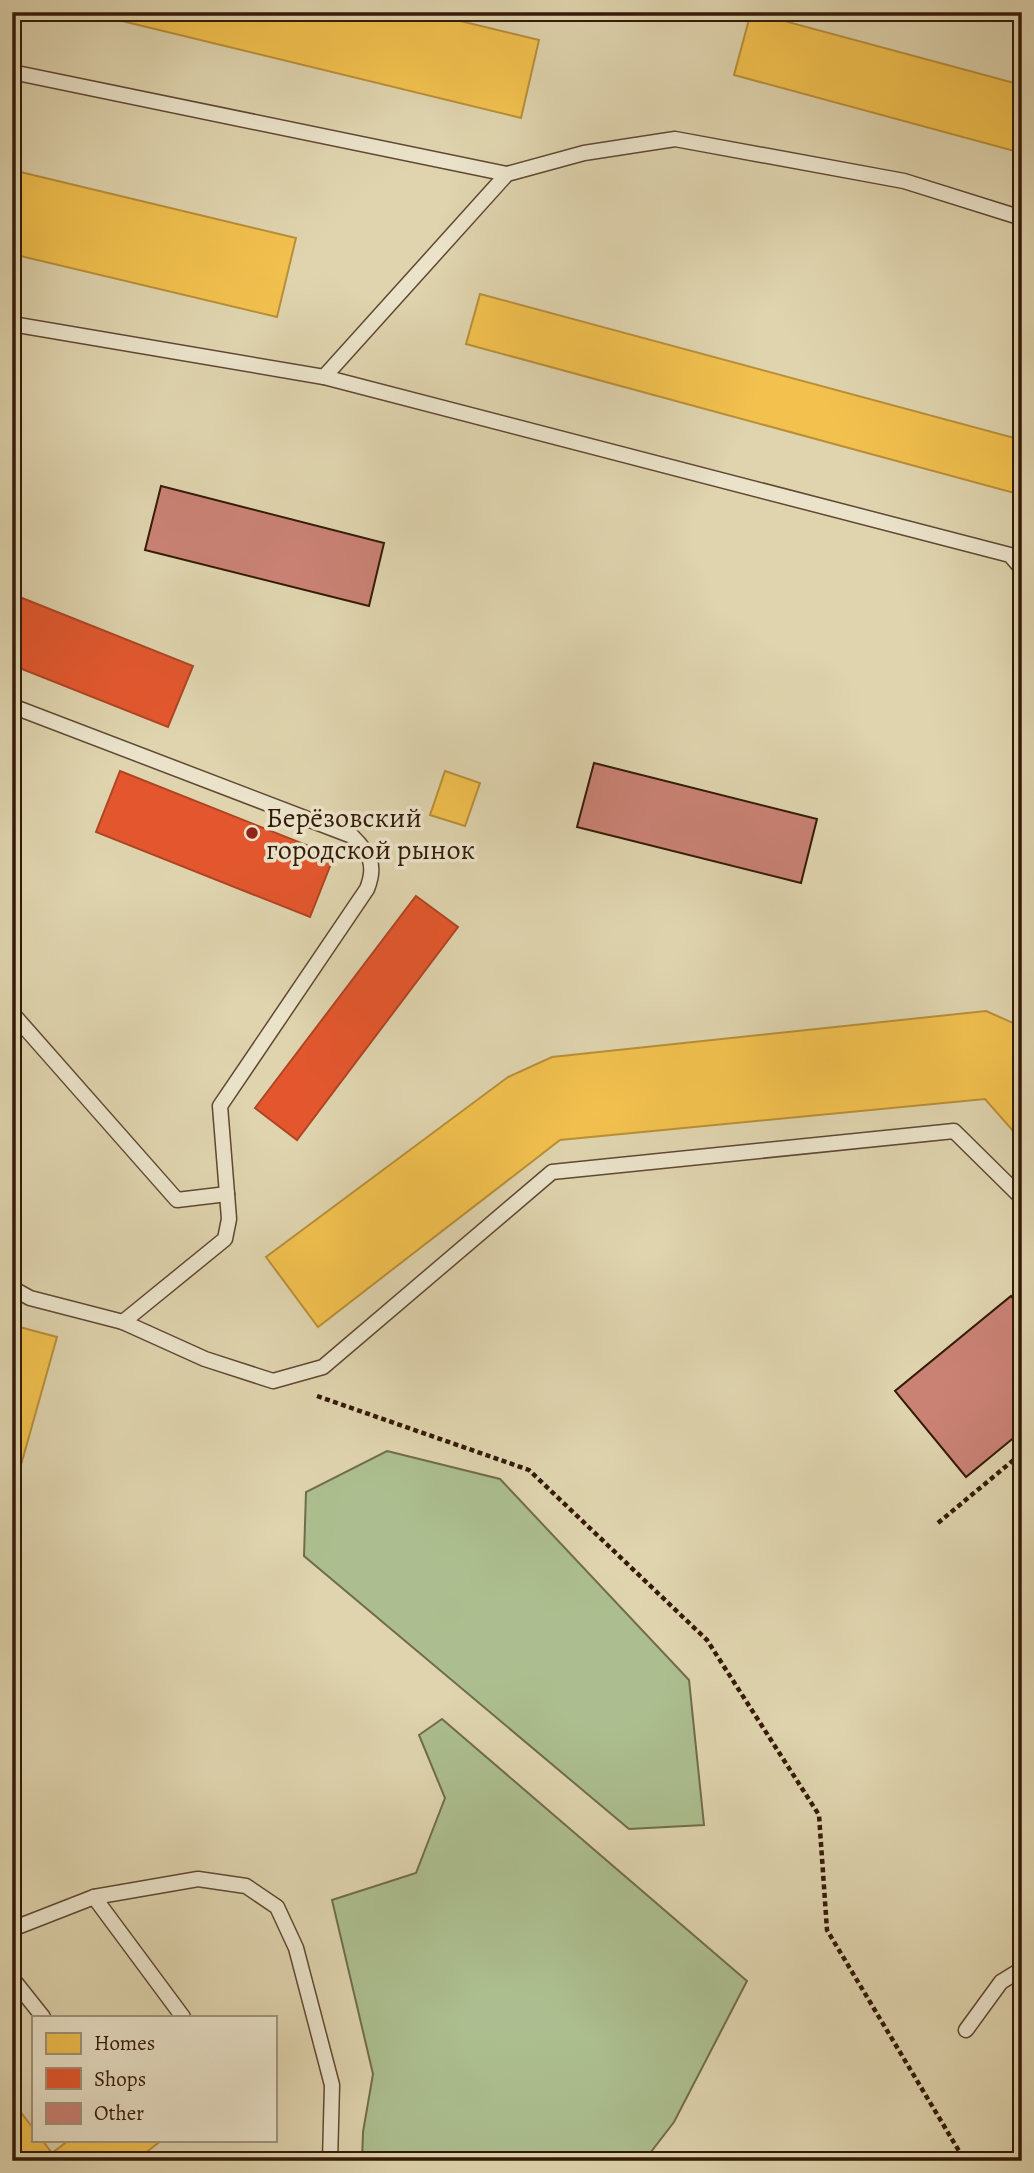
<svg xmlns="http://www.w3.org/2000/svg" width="1034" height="2173" viewBox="0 0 1034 2173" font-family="Alegreya,serif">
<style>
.green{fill:#acbe8f;stroke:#706c4c;stroke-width:2}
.homes{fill:#f2c14e;stroke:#b98f39;stroke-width:2}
.shops{fill:#e4572e;stroke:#b04523;stroke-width:2}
.building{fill:#ca8275;stroke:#351a08;stroke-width:2}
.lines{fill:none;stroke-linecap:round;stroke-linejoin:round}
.service-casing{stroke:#604832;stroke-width:17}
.path{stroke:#351a08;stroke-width:4.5;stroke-dasharray:5 3.5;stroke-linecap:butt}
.service{stroke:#eae3ca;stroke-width:14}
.poi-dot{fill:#8f2418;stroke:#eae3ca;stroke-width:2.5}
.labels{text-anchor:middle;stroke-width:7;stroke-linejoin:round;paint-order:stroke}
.poi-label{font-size:28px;fill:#351a08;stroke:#eae3ca;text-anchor:start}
</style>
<rect width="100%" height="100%" fill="#dfd4ae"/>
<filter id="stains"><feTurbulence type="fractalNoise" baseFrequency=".00286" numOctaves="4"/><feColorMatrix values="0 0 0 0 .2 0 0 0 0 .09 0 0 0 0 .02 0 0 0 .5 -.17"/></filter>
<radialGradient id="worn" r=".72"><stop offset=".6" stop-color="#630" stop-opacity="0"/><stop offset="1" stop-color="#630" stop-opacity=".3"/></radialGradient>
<!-- green -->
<g class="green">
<polygon points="387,1451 500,1479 689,1680 704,1825 629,1829 304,1556 306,1492"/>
<polygon points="442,1719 747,1981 674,2122 644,2161 362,2161 363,2132 373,2074 332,1900 416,1873 445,1798 419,1735"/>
</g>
<!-- homes -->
<g class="homes">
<polygon points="85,12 423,12 539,40 521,118"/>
<polygon points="751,12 1022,85 1022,153 734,75"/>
<polygon points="12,170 296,238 277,317 12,254"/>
<polygon points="480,294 1022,440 1022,495 466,344"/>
<polygon points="445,771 480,783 465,826 430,815"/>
<polygon points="986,1011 1022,1027 1022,1141 985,1099 560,1140 318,1327 266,1257 508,1077 552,1057"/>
<polygon points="12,1325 57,1337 12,1497"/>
<polygon points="12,2101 33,2128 33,2140 42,2140 52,2153 69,2140 162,2140 135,2161 12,2161"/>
</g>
<!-- shops -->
<g class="shops">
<polygon points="12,594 193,666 168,727 12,665"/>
<polygon points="120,771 334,856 310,917 96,832"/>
<polygon points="416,896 458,927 297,1140 255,1108"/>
</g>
<!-- building -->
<g class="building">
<polygon points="161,486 384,543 369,606 145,550"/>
<polygon points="594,763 817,819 801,883 577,827"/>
<polygon points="1011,1296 1022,1309 1022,1431 966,1477 895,1391"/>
</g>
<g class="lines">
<defs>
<g id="service">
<polyline points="12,72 507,174"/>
<polyline points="12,324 324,377 1010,555 1022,569"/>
<polyline points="324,377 507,174 584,153 675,139 904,181 1022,218"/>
<path d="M12 706 352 836C369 853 377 864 367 889L220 1106 229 1219 225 1239 123 1322 30 1298 12 1288"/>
<polyline points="12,1013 177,1200 227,1194"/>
<polyline points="123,1322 205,1359 273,1381 323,1367 552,1172 954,1131 1022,1198"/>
<polyline points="94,1897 183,2017"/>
<polyline points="12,1929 94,1897 198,1879 246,1886 277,1907 296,1948 332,2085 330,2161"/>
<polyline points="12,1978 43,2017"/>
<polyline points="966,2030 1001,1982 1022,1969"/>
</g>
</defs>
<!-- service casing -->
<use href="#service" class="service-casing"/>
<!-- path -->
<g class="path">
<polyline points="317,1396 529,1470 707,1640 819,1815 827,1930 965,2161"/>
<polyline points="938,1523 1022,1453"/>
</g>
<!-- service -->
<use href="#service" class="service"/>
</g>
<!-- markers -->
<circle class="poi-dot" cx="252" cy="833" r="7"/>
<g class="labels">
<!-- poi labels -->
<g class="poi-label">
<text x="266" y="827">Берёзовский<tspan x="266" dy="32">городской рынок</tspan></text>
</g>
</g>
<!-- margin -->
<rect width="1034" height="2173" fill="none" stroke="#dfd4ae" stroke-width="42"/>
<rect x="14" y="14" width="1006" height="2145" fill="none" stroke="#351a08" stroke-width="3.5"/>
<rect x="21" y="21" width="992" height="2131" fill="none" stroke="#351a08" stroke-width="2"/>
<!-- legend -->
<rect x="32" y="2016" width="245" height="126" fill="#eae3ca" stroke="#a2937c" stroke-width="2"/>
<rect x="46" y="2033" width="35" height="21" fill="#f2c14e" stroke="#a2937c" stroke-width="2"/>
<text x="94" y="2050" font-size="21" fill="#351a08">Homes</text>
<rect x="46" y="2068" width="35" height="21" fill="#e4572e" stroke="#a2937c" stroke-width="2"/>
<text x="94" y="2086" font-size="21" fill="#351a08">Shops</text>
<rect x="46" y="2103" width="35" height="21" fill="#ca8275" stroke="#a2937c" stroke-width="2"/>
<text x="94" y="2120" font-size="21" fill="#351a08">Other</text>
<rect width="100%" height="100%" filter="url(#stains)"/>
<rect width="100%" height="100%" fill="url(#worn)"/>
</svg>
